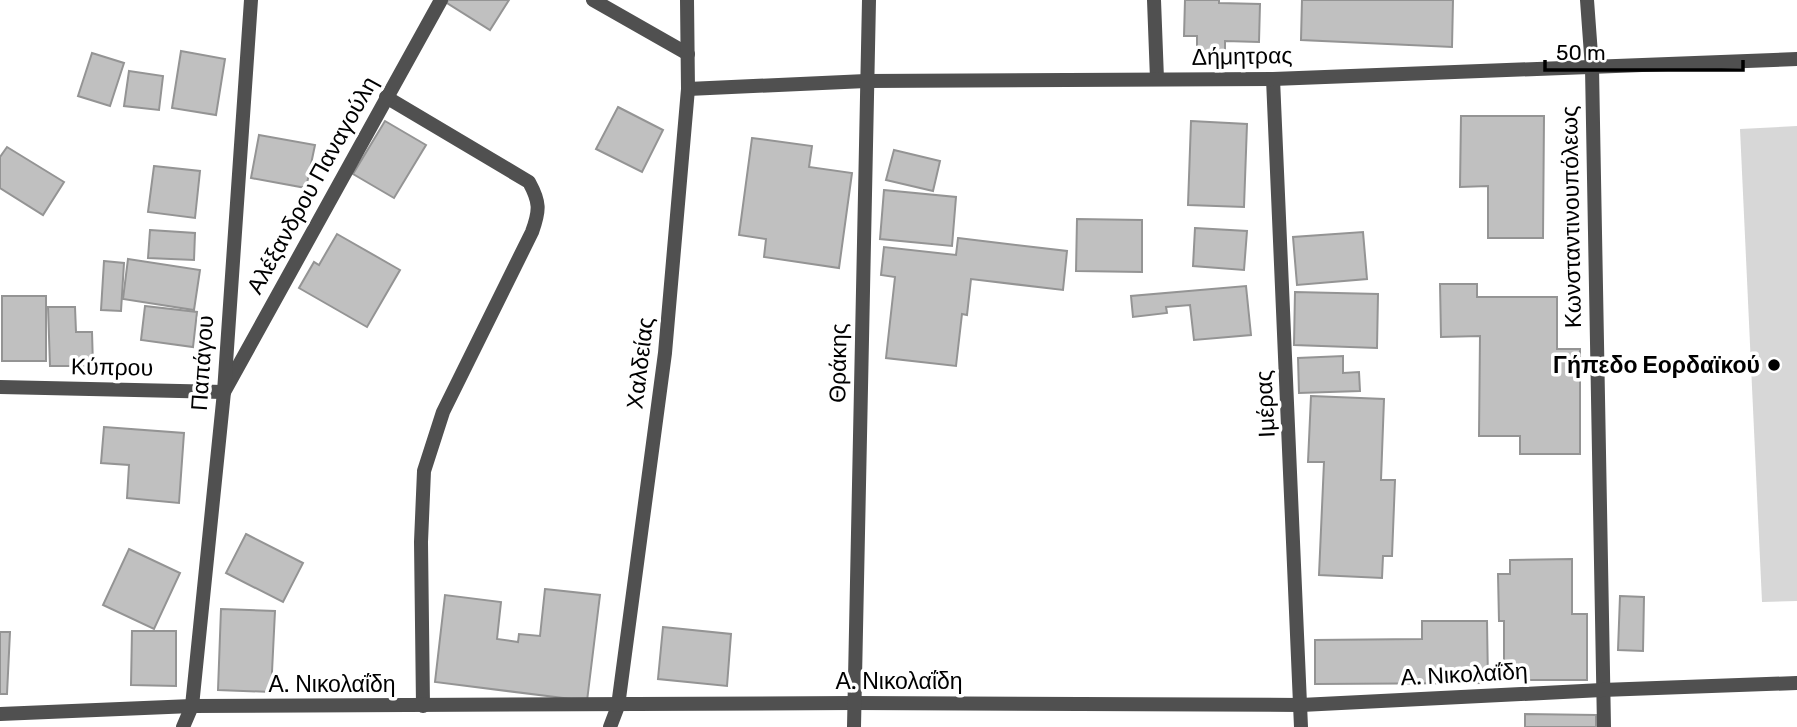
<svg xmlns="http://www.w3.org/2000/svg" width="1797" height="727" viewBox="0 0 1797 727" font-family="Rubik,sans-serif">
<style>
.green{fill:#d7d7d7}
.building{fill:#c0c0c0;stroke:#949494;stroke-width:2}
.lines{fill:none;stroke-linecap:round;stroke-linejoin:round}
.minor{stroke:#505050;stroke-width:14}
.tertiary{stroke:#505050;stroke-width:14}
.poi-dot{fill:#000;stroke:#fff;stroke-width:2.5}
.labels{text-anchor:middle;stroke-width:7;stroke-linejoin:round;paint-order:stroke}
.street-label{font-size:23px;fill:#000;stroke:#fff}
.poi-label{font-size:23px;font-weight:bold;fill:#000;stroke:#fff;text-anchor:end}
</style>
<rect width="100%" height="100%" fill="#fff"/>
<!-- green -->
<polygon class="green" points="1797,126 1797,601 1762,602 1740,129"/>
<!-- building -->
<g class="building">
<polygon points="448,0 509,0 490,30 447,3"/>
<polygon points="1185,0 1219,0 1219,3 1260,4 1259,42 1225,41 1225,56 1197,56 1197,36 1184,36"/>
<polygon points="1302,0 1453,0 1452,47 1301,40"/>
<polygon points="181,51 225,59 216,115 172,108"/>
<polygon points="92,53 124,63 110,106 78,96"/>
<polygon points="129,71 163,76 159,110 124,106"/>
<polygon points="618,107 663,130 642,172 596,149"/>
<polygon points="1461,116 1544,116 1543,238 1488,238 1488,186 1460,187"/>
<polygon points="385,121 426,145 394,198 353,174"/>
<polygon points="1191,121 1247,124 1244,207 1188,205"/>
<polygon points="259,135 315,145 306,188 251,178"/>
<polygon points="752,138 812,146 809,167 852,173 839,268 764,257 766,239 739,235"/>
<polygon points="7,147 64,182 43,215 0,188 0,157"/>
<polygon points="894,150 940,161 933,191 886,180"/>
<polygon points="154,166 200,171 195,218 148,212"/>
<polygon points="884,190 956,197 952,246 880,239"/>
<polygon points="1077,219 1142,220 1142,272 1076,271"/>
<polygon points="1195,228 1247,231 1244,270 1193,266"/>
<polygon points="150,230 195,233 194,260 148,258"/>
<polygon points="1363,232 1367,279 1297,285 1293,237"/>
<polygon points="337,234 400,270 367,327 299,288 314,262 319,265"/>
<polygon points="958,238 1067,251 1063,290 971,279 967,315 962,314 956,366 886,358 895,277 881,275 884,247 956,255"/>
<polygon points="128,259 200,270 194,310 123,299"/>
<polygon points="104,261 124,263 121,311 101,310"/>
<polygon points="1440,284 1477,284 1477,297 1557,297 1557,349 1580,349 1580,454 1520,454 1520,436 1479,436 1480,336 1441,337"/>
<polygon points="1246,286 1251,335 1194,340 1190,305 1166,307 1167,313 1133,317 1131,296"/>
<polygon points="1295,292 1378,294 1377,348 1294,345"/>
<rect x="2" y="296" width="44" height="65"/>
<polygon points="145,306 197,312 193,347 141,340"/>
<polygon points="48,307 75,307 76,332 92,332 93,366 50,366"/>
<polygon points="1343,356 1343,373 1359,372 1360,391 1299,393 1298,358"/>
<polygon points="1311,396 1384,399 1381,480 1395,480 1392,556 1383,556 1382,578 1319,575 1324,462 1308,462"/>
<polygon points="104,427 184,433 179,503 127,498 129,465 101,463"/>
<polygon points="246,534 303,563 283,602 226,573"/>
<polygon points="129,549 180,573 154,629 103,605"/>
<polygon points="1572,559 1572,614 1587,614 1587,680 1504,680 1504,621 1499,621 1498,574 1510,574 1510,560"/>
<polygon points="545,589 600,595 587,701 435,682 445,595 501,602 497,639 518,642 519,634 540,636"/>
<polygon points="1620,596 1644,597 1643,651 1618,650"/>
<polygon points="221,609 275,611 271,692 218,690"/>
<polygon points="1422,621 1487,621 1488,683 1315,684 1315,640 1422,639"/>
<polygon points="663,627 731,634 727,686 658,679"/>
<polygon points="132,631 176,631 176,686 131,685"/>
<polygon points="0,632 10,632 7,694 0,694"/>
<polygon points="1525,714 1596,715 1596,727 1525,727"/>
</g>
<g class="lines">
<!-- minor -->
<g class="minor">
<polyline points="593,0 688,54"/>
<polyline points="1154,0 1157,79"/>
<polyline points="1587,0 1592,68 1604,727"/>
<polyline points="1273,79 1301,727"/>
<polyline points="688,89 866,81 1273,79 1797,59"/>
<path d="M386 97 529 182C540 202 540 210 532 232L443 412 424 471 421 542 423 706"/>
<polyline points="0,387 224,392 441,0"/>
<polyline points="183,727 192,706 224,392 251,0"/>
<polyline points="610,727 618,706 665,353 688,89 687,0"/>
</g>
<!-- tertiary -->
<g class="tertiary">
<polyline points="0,714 192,706 854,703 1301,705 1602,690 1797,683"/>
<polyline points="854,727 869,0"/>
</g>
</g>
<!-- markers -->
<circle class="poi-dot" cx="1774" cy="365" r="7"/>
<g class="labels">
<!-- street labels -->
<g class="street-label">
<text transform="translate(1242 56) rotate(-1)" y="8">Δήμητρας</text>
<text transform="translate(312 185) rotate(-61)" y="8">Αλέξανδρου Παναγούλη</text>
<text transform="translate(1571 217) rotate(-91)" y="8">Κωνσταντινουπόλεως</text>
<text transform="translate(202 363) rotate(-86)" y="8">Παπάγου</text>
<text transform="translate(640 363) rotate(-83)" y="8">Χαλδείας</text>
<text transform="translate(838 363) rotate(-89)" y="8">Θράκης</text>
<text transform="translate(112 367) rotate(1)" y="8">Κύπρου</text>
<text transform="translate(1265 404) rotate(-93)" y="8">Ιμέρας</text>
<text transform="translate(1464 674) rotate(-3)" y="8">Α. Νικολαΐδη</text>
<text x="899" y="689">Α. Νικολαΐδη</text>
<text x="332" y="692">Α. Νικολαΐδη</text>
</g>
<!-- poi labels -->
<g class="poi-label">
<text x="1760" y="373">Γήπεδο Εορδαϊκού</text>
</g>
</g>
<!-- scale -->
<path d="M1545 60v10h198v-10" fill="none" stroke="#000000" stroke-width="3.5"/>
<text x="1556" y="60" font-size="21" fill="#000000" stroke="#ffffff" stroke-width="5" paint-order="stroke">50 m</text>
</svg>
